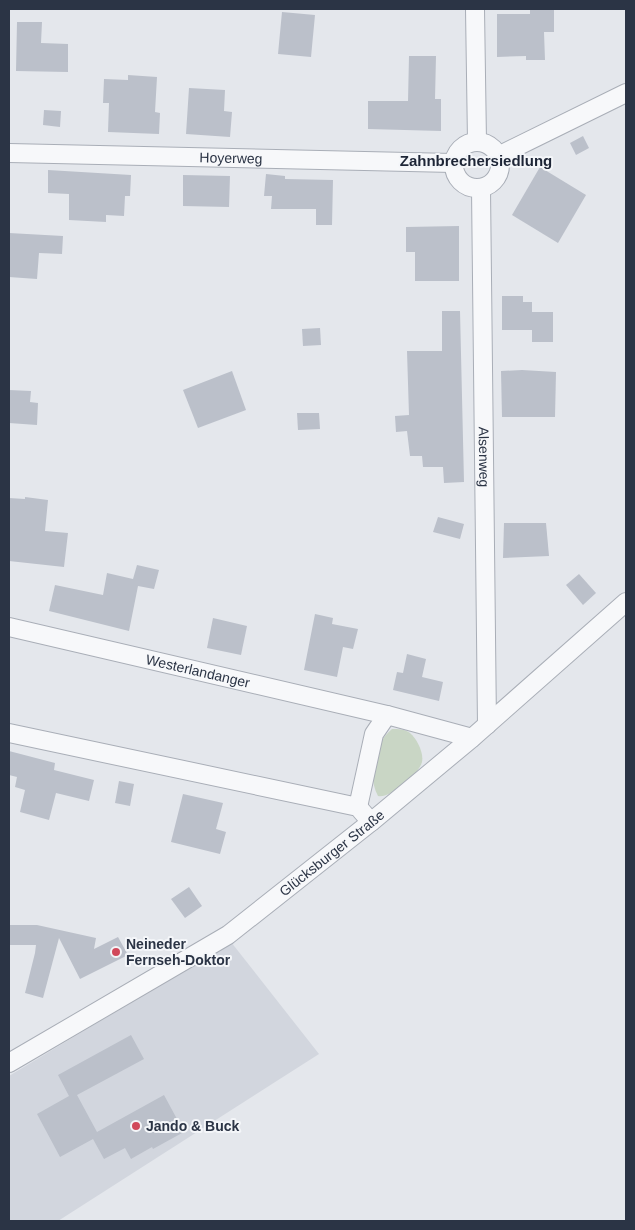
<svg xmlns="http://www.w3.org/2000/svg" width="635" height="1230" viewBox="0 0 635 1230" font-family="Arial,sans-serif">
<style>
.built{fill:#d2d6de}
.green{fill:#c9d6c5}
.building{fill:#bbc0ca}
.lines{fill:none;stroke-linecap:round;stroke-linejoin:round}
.minor-casing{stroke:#a9aeb7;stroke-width:20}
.minor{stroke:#f7f8fa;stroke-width:18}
.poi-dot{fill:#d1495b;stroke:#f4f6f9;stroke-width:2}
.labels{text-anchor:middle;stroke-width:4;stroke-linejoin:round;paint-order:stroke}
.street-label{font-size:14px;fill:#2b3445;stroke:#f4f6f9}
.poi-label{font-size:14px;font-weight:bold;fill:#2b3445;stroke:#f4f6f9;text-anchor:start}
.neighbourhood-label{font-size:15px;font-weight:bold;fill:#1d2536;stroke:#f4f6f9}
</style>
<rect width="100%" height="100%" fill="#e4e7ec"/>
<!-- built -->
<polygon class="built" points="231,942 319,1054 58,1221 9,1221 9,1076"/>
<!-- green -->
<path class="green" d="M392 729C398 729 405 729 410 733 417 739 424 753 422 762 419 774 390 799 378 796 367 776 374 743 392 729Z"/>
<!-- building -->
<g class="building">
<polygon points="530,9 554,9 554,32 544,32 545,60 526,60 526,56 497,57 497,14 530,14"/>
<polygon points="282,12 315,15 311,57 278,54"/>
<polygon points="17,22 42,22 41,43 68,44 68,72 16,71"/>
<polygon points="409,56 436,56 435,99 441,99 441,131 368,129 368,101 408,101"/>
<polygon points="128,75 157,77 155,112 160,113 159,134 108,132 109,103 103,103 104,79 128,80"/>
<polygon points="189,88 225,90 224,111 232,112 230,137 186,134"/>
<polygon points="44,110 61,111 60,127 43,125"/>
<polygon points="583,136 589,148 576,155 570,143"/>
<polygon points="540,167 586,195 558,243 512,215"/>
<polygon points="48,170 131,175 130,196 125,196 124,216 106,215 106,222 69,220 69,194 48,193"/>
<polygon points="266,174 285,176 285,179 333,180 332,225 316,225 316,209 271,209 272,196 264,196"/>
<polygon points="183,175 230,176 229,207 183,206"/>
<polygon points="459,226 459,281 415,281 415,252 406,252 406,227"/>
<polygon points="9,233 63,236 62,254 39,253 37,279 9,277"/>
<polygon points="502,296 523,296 523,302 532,302 532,312 553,312 553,342 532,342 532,330 502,330"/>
<polygon points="442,311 460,311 464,482 444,483 443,467 423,467 422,456 410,456 407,431 396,432 395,416 409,415 407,351 442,351"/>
<polygon points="320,328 321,345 303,346 302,329"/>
<polygon points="522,370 556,372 555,417 502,417 501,371"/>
<polygon points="232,371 246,410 198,428 183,390"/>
<polygon points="9,390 31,391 30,402 38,403 37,425 9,423"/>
<polygon points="297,413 319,413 320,429 298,430"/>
<polygon points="25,497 48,500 45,531 68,533 64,567 9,561 9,498 25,499"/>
<polygon points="438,517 464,524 460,539 433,532"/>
<polygon points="504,523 546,523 549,556 503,558"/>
<polygon points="137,565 159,570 154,589 138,586 129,631 49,611 55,585 103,595 107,573 133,579"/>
<polygon points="579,574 596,593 583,605 566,585"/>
<polygon points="315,614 333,618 332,624 358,629 353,649 343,647 337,677 304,670"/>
<polygon points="213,618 247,626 241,655 207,648"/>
<polygon points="407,654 426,659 422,677 443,682 439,701 393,690 397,672 403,673"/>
<polygon points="9,751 55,763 54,770 94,780 89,801 56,793 49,820 20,812 25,790 15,787 17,777 9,775"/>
<polygon points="119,781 134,784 130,806 115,803"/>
<polygon points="183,794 223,803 216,829 226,832 220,854 171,842"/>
<polygon points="189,887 202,906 185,918 171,899"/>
<polygon points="9,925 37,925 96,938 94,949 118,937 128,955 80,979 59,938 43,998 25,993 35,953 36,945 9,945"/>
<polygon points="131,1035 144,1059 77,1095 97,1132 164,1095 177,1119 175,1120 182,1133 153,1149 152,1147 131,1159 125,1148 104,1159 93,1139 60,1157 37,1114 69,1096 58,1075"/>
</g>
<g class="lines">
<defs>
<g id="minor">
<polyline points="475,9 477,142"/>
<circle cx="477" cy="165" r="23"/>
<path id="s1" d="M9 153 453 163"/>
<polyline points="498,156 626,93"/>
<path id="s2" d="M481 189 487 725"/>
<path id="s3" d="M9 627 387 715 472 738"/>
<polyline points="9,733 358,807 371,822"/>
<polyline points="358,807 374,734 387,715"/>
<path id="s4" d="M9 1063 228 935 371 822 472 738 626 602"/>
</g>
</defs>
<!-- minor casing -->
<use href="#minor" class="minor-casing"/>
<!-- minor -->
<use href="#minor" class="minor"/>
</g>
<!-- markers -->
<g class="poi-dot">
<circle cx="116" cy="952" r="5"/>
<circle cx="136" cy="1126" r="5"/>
</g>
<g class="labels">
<!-- street labels -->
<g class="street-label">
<text dy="5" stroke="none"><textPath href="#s1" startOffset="222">Hoyerweg</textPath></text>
<text dy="5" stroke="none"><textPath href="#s2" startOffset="268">Alsenweg</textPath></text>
<text dy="5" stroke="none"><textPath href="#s3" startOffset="194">Westerlandanger</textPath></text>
<text dy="5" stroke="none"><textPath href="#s4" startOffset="386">Glücksburger Straße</textPath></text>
</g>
<!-- poi labels -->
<g class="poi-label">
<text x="126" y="949">Neineder<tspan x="126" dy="16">Fernseh-Doktor</tspan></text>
<text x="146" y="1131">Jando &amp; Buck</text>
</g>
<!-- neighbourhood labels -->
<g class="neighbourhood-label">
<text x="476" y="166">Zahnbrechersiedlung</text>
</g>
</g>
<!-- border -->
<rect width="635" height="1230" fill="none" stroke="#2b3445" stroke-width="20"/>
</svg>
